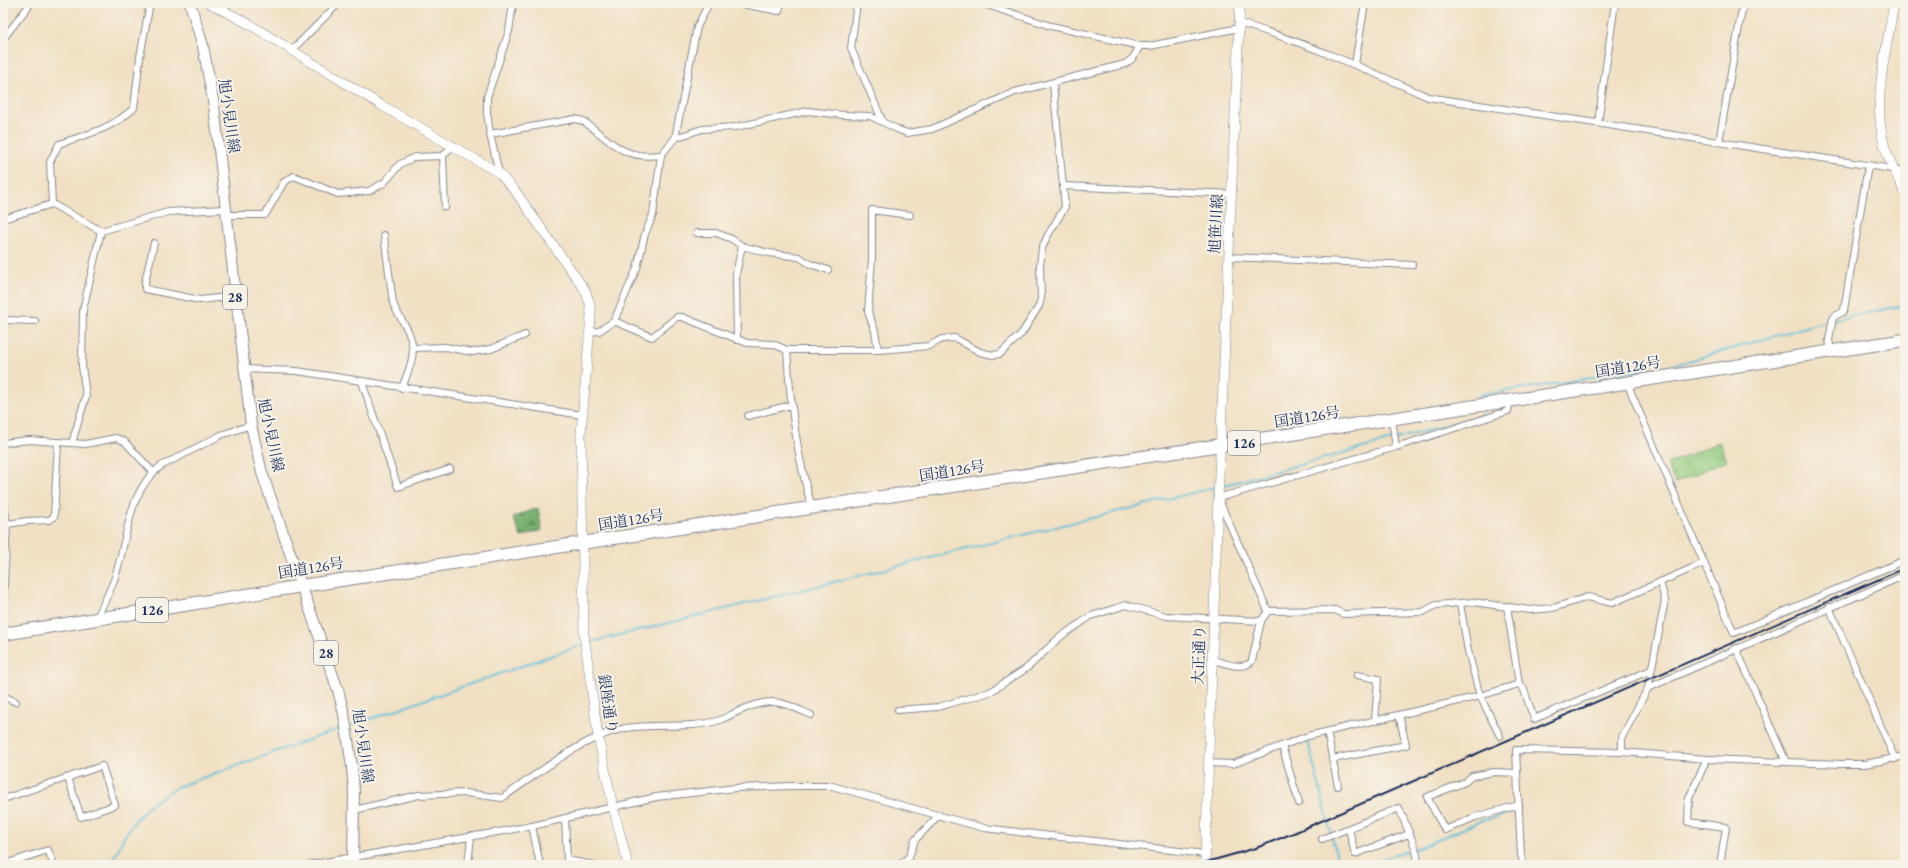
<svg xmlns="http://www.w3.org/2000/svg" width="1908" height="868" viewBox="0 0 1908 868" font-family="'EB Garamond','Noto Serif JP',serif">
<style>
.forest{fill:url(#forest-firs);stroke:#4a7066}
.park{fill:url(#park-tufts);stroke:#587e6f}
.lines{fill:none;stroke-linecap:round;stroke-linejoin:round}
.stream{stroke:#5ec1dc;stroke-width:2}
.street-casing{stroke:#868890;stroke-width:8}
.secondary-casing{stroke:#868890;stroke-width:10}
.primary-casing{stroke:#868890;stroke-width:12}
.highway-casing{stroke:#868890;stroke-width:14}
.street{stroke:#fff;stroke-width:6}
.secondary{stroke:#fff;stroke-width:9}
.primary{stroke:#fff;stroke-width:10}
.highway{stroke:#fff;stroke-width:12}
.rail{stroke:#1b2f5e;stroke-width:2}
.labels{text-anchor:middle;stroke-width:4;stroke-linejoin:round;paint-order:stroke}
.shield{fill:#f7f3e8;stroke:#5d6a87;stroke-width:1}
.shield-label{font-size:14px;font-weight:bold;fill:#1b2f5e}
.street-label{font-size:15px;fill:#1b2f5e;stroke:#f7f3e8}
</style>
<defs>
<pattern id="forest-firs" width="22" height="20" patternUnits="userSpaceOnUse"><rect width="22" height="20" fill="#78b06e"/><path d="M5 1l3.5 6h-7zM16 11l3.5 6h-7z" fill="#62905e"/></pattern>
<pattern id="park-tufts" width="24" height="20" patternUnits="userSpaceOnUse"><rect width="24" height="20" fill="#96cd80"/><path d="M3 7l-1-3M5 7V3M7 7l1-3M15 17l-1-3M17 17v-4M19 17l1-3" fill="none" stroke="#81b071"/></pattern>
</defs>
<rect width="100%" height="100%" fill="#f7f3e8"/>
<filter id="ink" filterUnits="userSpaceOnUse"><feTurbulence type="fractalNoise" baseFrequency=".025" numOctaves="2"/><feDisplacementMap in="SourceGraphic" scale="8" xChannelSelector="R" yChannelSelector="G"/><feConvolveMatrix kernelMatrix="1 2 1 2 8 2 1 2 1" color-interpolation-filters="sRGB"/></filter>
<filter id="wash" filterUnits="userSpaceOnUse"><feTurbulence type="fractalNoise" baseFrequency=".012" numOctaves="4" result="noise"/><feDisplacementMap in="SourceGraphic" scale="16" xChannelSelector="R" yChannelSelector="G"/><feGaussianBlur stdDeviation="0.9" result="paint"/><feColorMatrix in="noise" values="0 0 0 0 0 0 0 0 0 0 0 0 0 0 0 0 0 1.4 0 .05"/><feComposite in="paint" operator="in"/></filter>
<g filter="url(#wash)">
<rect width="100%" height="100%" fill="#f1e0c3"/>
<!-- forest -->
<polygon class="forest" points="538,508 542,530 521,537 513,517"/>
<!-- park -->
<polygon class="park" points="1719,442 1727,460 1675,483 1667,464"/>
<g class="lines">
<!-- stream -->
<g class="stream">
<polyline points="1480,400 1480,395 1671,366 1823,322 1905,305"/>
<polyline points="1221,486 1482,416 1481,408"/>
<polyline points="588,643 1216,487"/>
<polyline points="350,726 582,645"/>
<polyline points="1308,742 1339,865"/>
<polyline points="111,865 125,835 137,818 151,804 177,787 342,728"/>
<polyline points="1364,865 1421,847 1478,822 1516,811"/>
</g>
</g>
</g>
<g filter="url(#ink)">
<g class="lines">
<defs>
<g id="street">
<polyline points="736,3 779,11 781,3"/>
<polyline points="857,3 851,48 882,120"/>
<polyline points="981,3 1051,26 1140,46 1150,46 1239,28"/>
<path d="M1239 23C1304 42 1366 69 1428 97L1905 171"/>
<polyline points="3,39 31,3"/>
<polyline points="292,50 339,3"/>
<polyline points="1355,64 1365,3"/>
<polyline points="1598,123 1615,3"/>
<path d="M490 134 575 119 583 121C612 141 621 160 661 155"/>
<polyline points="675,138 702,129 736,127 808,111 843,115 870,116 899,130 907,133 920,131 932,129 1015,92 1125,64 1133,58 1140,46"/>
<polyline points="1719,142 1743,3"/>
<polyline points="443,156 445,207"/>
<polyline points="499,173 490,134 487,113 487,97 509,31 513,3"/>
<polyline points="1063,186 1232,194"/>
<path d="M52 204 50 162 59 144C88 134 112 129 134 108L140 57 150 3"/>
<polyline points="226,215 265,215 284,182 294,176 338,194 369,191 384,183 400,164 415,157 443,156 453,145"/>
<polyline points="3,219 52,204 101,231 168,212 225,209"/>
<polyline points="697,233 716,233 732,239 742,246 769,253 799,257 810,264 828,270"/>
<path d="M384 235 393 303C397 314 403 321 408 331 418 354 410 366 402 388"/>
<polyline points="154,243 145,282 145,289 200,300 235,296"/>
<polyline points="1229,257 1412,265"/>
<polyline points="3,320 35,321"/>
<polyline points="614,321 652,337 677,317 682,317 747,343 773,344 787,350 878,350 929,346 942,339 955,338 980,352 993,355 1000,354 1022,333 1039,306 1041,299 1040,266 1042,248 1048,235 1065,207 1053,83"/>
<polyline points="590,332 599,331 614,321 637,268 645,234 653,215 661,155 675,138 697,27 709,3"/>
<polyline points="737,340 736,274 742,246"/>
<polyline points="413,348 446,347 472,352 491,349 525,335"/>
<path d="M787 350C790 404 797 457 812 508"/>
<polyline points="878,350 875,331 868,312 872,259 872,210 910,215"/>
<polyline points="1831,351 1829,340 1833,317 1843,312 1844,310 1868,166"/>
<polyline points="244,369 297,371 582,415"/>
<polyline points="362,382 398,487 450,469"/>
<polyline points="1627,383 1734,633 1905,560"/>
<polyline points="748,416 791,405"/>
<polyline points="1392,419 1396,447"/>
<polyline points="3,443 29,440 85,444 116,438 124,441 153,472"/>
<polyline points="72,443 86,396 82,366 83,310 101,231"/>
<polyline points="3,496 7,524 3,604"/>
<polyline points="7,524 28,521 49,520 54,517 58,442"/>
<polyline points="1460,603 1468,651 1480,696 1500,736"/>
<polyline points="1829,607 1895,759"/>
<polyline points="1268,611 1335,610 1343,614 1423,612 1436,605 1473,602 1530,610 1553,608 1588,597 1612,603 1704,563"/>
<path d="M96 620C102 606 110 592 115 577 128 539 127 491 161 466L221 435 251 425"/>
<polyline points="1736,648 1786,762"/>
<path d="M1213 660C1224 663 1244 671 1252 661L1261 621 1268 611 1218 498 1396 447 1508 411 1509 402"/>
<polyline points="1357,675 1378,679 1375,721"/>
<polyline points="1519,684 1523,687 1534,719 1651,670"/>
<polyline points="1648,688 1665,600 1660,582"/>
<polyline points="3,696 16,702"/>
<polyline points="898,710 938,707 990,692 1027,668 1060,637 1091,616 1126,605 1166,616 1261,621"/>
<polyline points="1327,732 1338,786"/>
<polyline points="1282,746 1299,803"/>
<polyline points="1622,752 1622,737 1648,688 1905,575"/>
<polyline points="1333,759 1406,745 1399,715"/>
<polyline points="1707,759 1689,798 1688,822 1726,827 1720,865"/>
<polyline points="1209,763 1233,764 1308,736 1480,696 1519,684 1507,606"/>
<polyline points="1517,773 1494,772 1472,776 1465,782 1427,797 1445,830 1475,817 1519,805"/>
<path d="M3 799C36 788 69 777 102 766L115 805 81 817 68 778"/>
<path d="M354 810 419 795 466 793 502 798C538 774 583 736 626 728 655 723 688 729 717 721 724 719 732 714 739 711 773 696 779 701 811 715"/>
<polyline points="565,818 567,860 593,865"/>
<polyline points="532,826 540,865"/>
<polyline points="1349,829 1355,854 1409,834"/>
<polyline points="1322,839 1399,808 1415,847 1419,865"/>
<polyline points="13,865 11,862 48,850 54,865"/>
<polyline points="308,865 532,826 656,797 736,788 791,786 832,786 984,828 1205,854"/>
<polyline points="468,865 471,836"/>
<polyline points="900,865 909,857 915,840 939,815"/>
<polyline points="1524,865 1521,855 1516,750 1622,752 1707,759 1842,764 1865,764 1905,756"/>
</g>
<g id="secondary">
<polyline points="209,3 249,24 381,105 499,173 515,191 585,290 590,304 591,315 581,433 584,635 598,736 613,807 628,865"/>
<path d="M1894 3C1887 49 1871 102 1885 148 1890 163 1898 178 1905 193"/>
<polyline points="1205,865 1218,498 1240,3"/>
</g>
<polyline id="primary" points="190,3 203,46 214,106 251,425 262,473 338,690 344,714 352,767 354,792 353,865"/>
<polyline id="highway" points="3,634 302,586 1905,340"/>
</defs>
<!-- street casing -->
<use href="#street" class="street-casing"/>
<!-- secondary casing -->
<use href="#secondary" class="secondary-casing"/>
<!-- primary casing -->
<use href="#primary" class="primary-casing"/>
<!-- highway casing -->
<use href="#highway" class="highway-casing"/>
<!-- street -->
<use href="#street" class="street"/>
<!-- secondary -->
<use href="#secondary" class="secondary"/>
<!-- primary -->
<use href="#primary" class="primary"/>
<!-- highway -->
<use href="#highway" class="highway"/>
<!-- rail -->
<polyline class="rail" points="1196,865 1256,848 1296,832 1905,568"/>
</g>
</g>
<g class="labels">
<!-- shield labels -->
<g class="shield">
<rect x="223" y="285" width="24" height="24" rx="3"/>
<rect x="1228" y="431" width="32" height="24" rx="3"/>
<rect x="136" y="598" width="32" height="24" rx="3"/>
<rect x="314" y="641" width="24" height="24" rx="3"/>
</g>
<g class="shield-label">
<text x="235" y="302">28</text>
<text x="1244" y="448">126</text>
<text x="152" y="615">126</text>
<text x="326" y="658">28</text>
</g>
<!-- street labels -->
<g class="street-label">
<text transform="translate(229 116) rotate(82)" y="5">旭小見川線</text>
<text transform="translate(1216 224) rotate(-87)" y="5">旭笹川線</text>
<text transform="translate(1628 367) rotate(-9)" y="5">国道126号</text>
<text transform="translate(1307 417) rotate(-9)" y="5">国道126号</text>
<text transform="translate(271 435) rotate(78)" y="5">旭小見川線</text>
<text transform="translate(952 471) rotate(-9)" y="5">国道126号</text>
<text transform="translate(631 520) rotate(-9)" y="5">国道126号</text>
<text transform="translate(311 568) rotate(-9)" y="5">国道126号</text>
<text transform="translate(1199 655) rotate(-88)" y="5">大正通り</text>
<text transform="translate(608 704) rotate(82)" y="5">銀座通り</text>
<text transform="translate(363 746) rotate(82)" y="5">旭小見川線</text>
</g>
</g>
<!-- margin -->
<rect width="1908" height="868" fill="none" stroke="#f7f3e8" stroke-width="16"/>
</svg>
